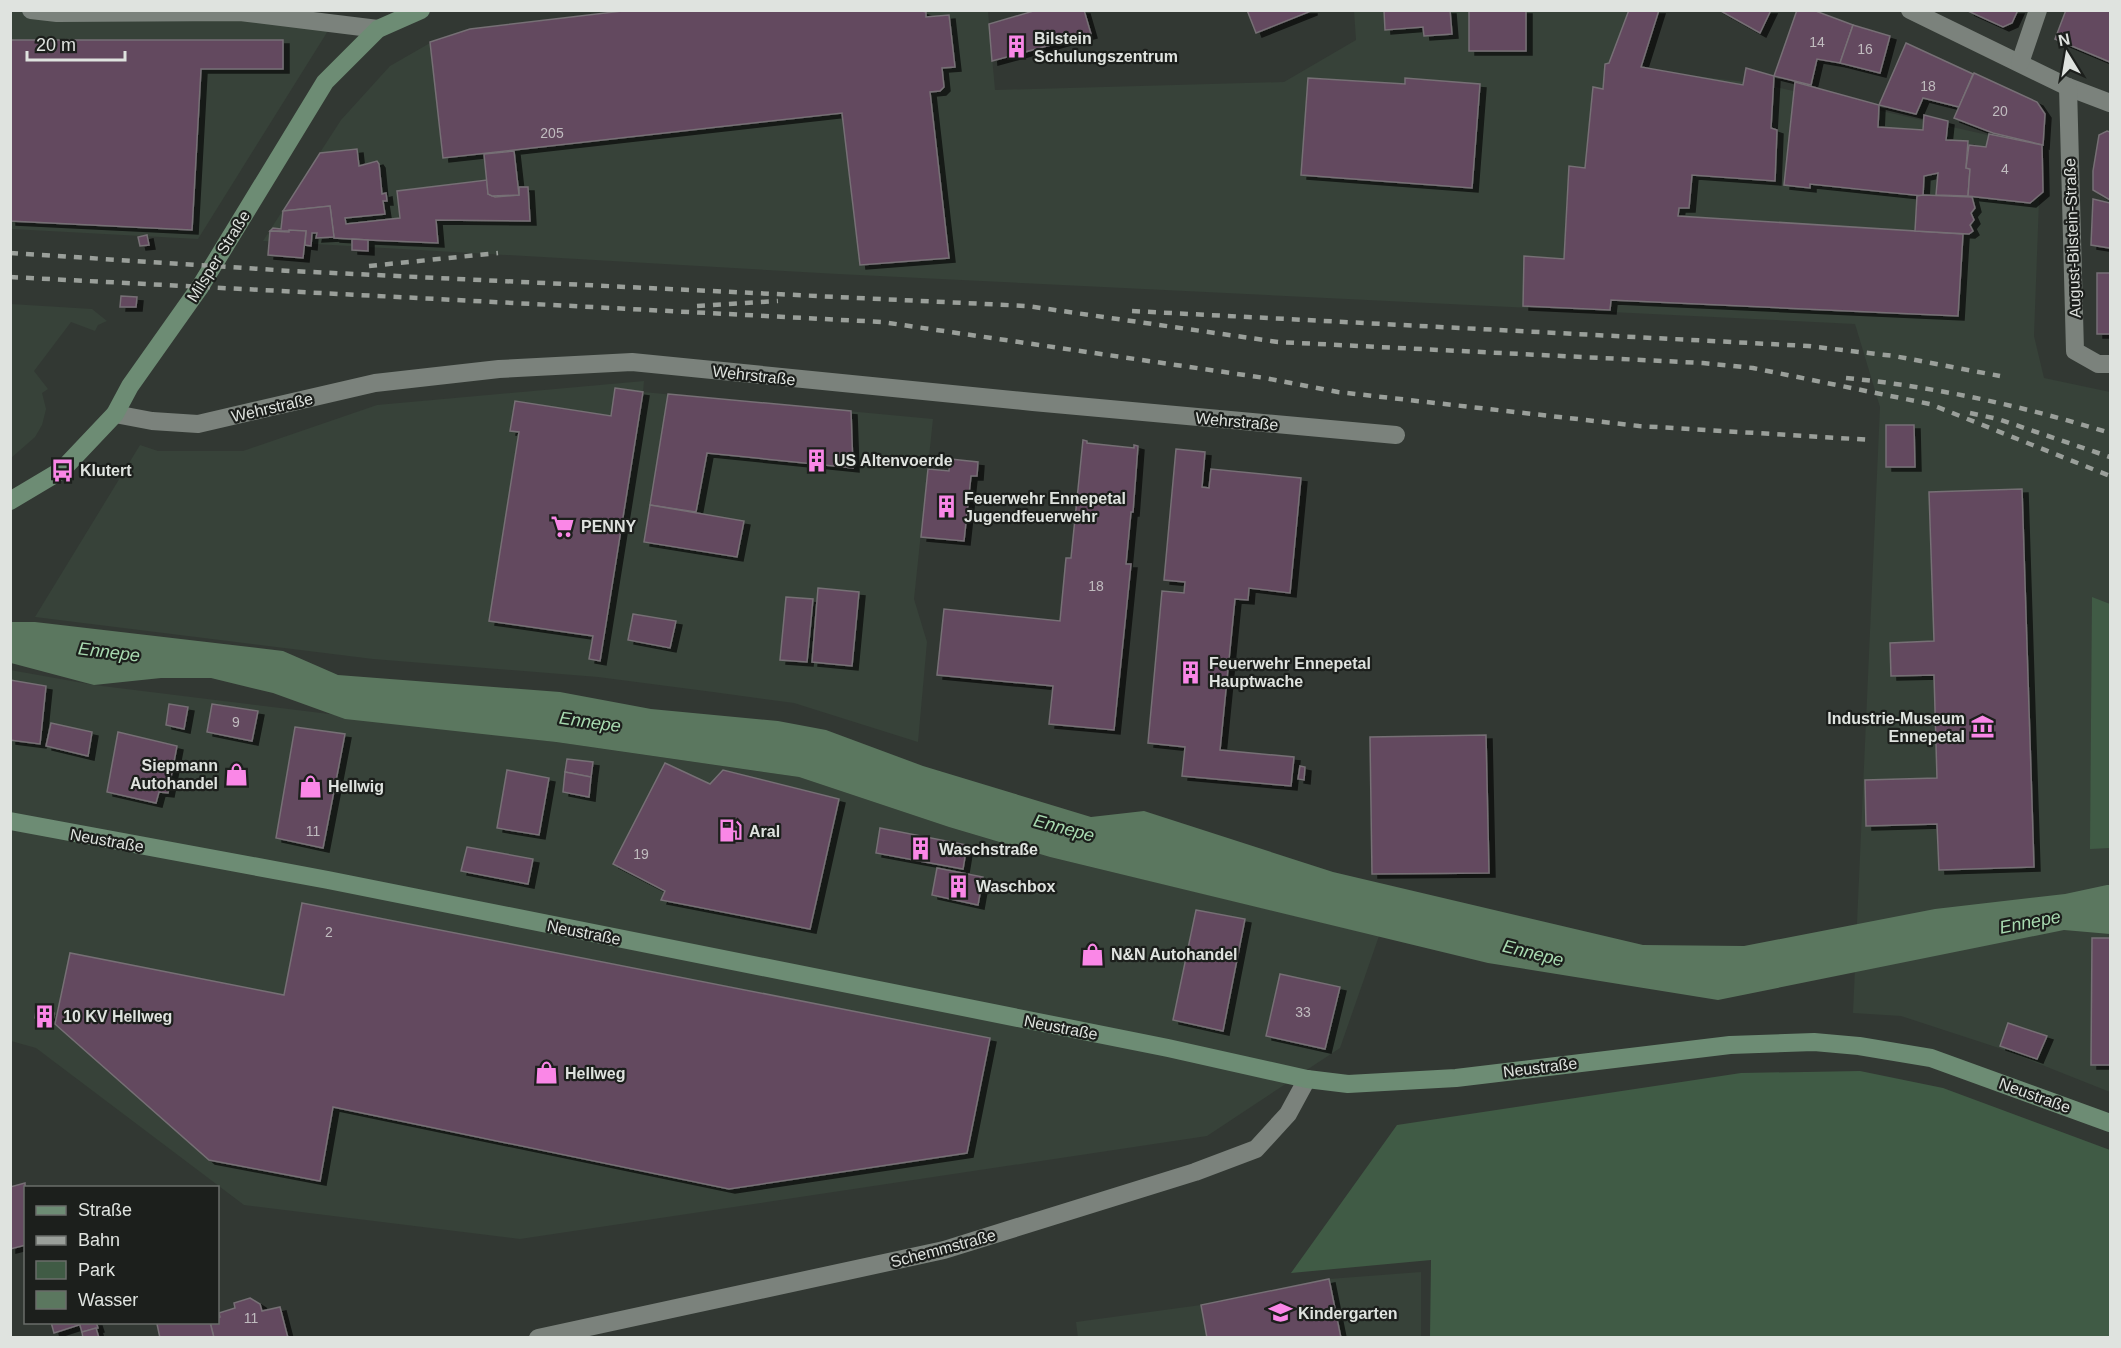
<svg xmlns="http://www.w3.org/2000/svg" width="2121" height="1348" viewBox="0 0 2121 1348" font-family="Helvetica,sans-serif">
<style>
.built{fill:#374239}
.green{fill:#405b45}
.water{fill:#5b775f}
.building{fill:#63485e;stroke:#766f75;stroke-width:1.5;filter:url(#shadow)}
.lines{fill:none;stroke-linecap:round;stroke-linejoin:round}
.street{stroke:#7b827c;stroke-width:18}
.secondary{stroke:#6d8c74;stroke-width:18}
.rail{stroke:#9a9f9a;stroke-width:4.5;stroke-dasharray:8 8;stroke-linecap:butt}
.labels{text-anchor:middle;stroke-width:4.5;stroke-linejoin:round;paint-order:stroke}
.number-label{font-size:14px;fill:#c0bcbf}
.poi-label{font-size:16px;font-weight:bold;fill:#dfe3df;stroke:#1c1f1c;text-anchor:start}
.street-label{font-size:16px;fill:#dfe3df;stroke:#1c1f1c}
.water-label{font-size:18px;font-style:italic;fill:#a8dab0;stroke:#1c1f1c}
</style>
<defs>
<filter id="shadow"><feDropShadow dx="6" dy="4" stdDeviation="0" flood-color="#0009"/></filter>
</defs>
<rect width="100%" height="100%" fill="#323833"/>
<!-- built -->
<g class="built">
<polygon points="252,10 335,15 326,34 198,239 11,229 10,11"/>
<polygon points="633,10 988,11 995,90 1284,82 1356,40 1354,11 1630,11 1611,65 1767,85 2041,147 2034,336 2044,378 2110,392 2110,1092 1999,1048 1901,1016 1853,1013 1880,407 1855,324 838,274 263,241 341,120 390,66 430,43 470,30"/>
<polygon points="11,304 92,309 107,321 98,325 95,331 71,322 34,371 48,389 42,393 46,409 42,425 35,437 11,458"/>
<polygon points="644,381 643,392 933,419 914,599 927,642 918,742 794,703 713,692 598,677 373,659 35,617 140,445 158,451 243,451 377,405"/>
<polygon points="10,670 94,685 556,742 799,777 949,827 1050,857 1379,936 1340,1048 1207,1136 520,1239 244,1205 36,1048 11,1041"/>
<polygon points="1421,1272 1421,1337 1078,1338 1076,1322 1201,1305 1329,1279"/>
</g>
<!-- green -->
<g class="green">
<polygon points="2092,597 2110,604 2110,848 2090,849"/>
<polygon points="1860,1071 1943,1088 2110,1150 2110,1337 1430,1337 1431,1260 1291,1273 1397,1125 1741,1073"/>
</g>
<!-- water -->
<polygon class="water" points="10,622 35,622 283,651 338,675 560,692 651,709 778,721 826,730 923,766 1091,817 1144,811 1333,872 1643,945 1744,946 1935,909 2065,894 2107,885 2110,885 2110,934 2064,930 1718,1000 1488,963 1050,857 949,827 799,777 556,742 345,719 273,693 211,678 161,678 94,685 11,663"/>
<!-- building -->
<g class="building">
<polygon points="631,10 918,10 926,12 926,17 949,15 955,67 942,68 944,87 940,91 930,92 949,258 860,265 842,113 443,158 430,42 470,29"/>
<polygon points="1037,10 1084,10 1091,34 992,61 989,24"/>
<polygon points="1247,10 1311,10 1311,11 1256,33"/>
<polygon points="1384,10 1450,10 1452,34 1424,36 1423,27 1385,30"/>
<rect x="1469" y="10" width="57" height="41"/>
<polygon points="1629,10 1659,10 1641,67 1743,85 1746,68 1774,76 1771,128 1777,130 1775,181 1692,175 1689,208 1679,208 1678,216 1963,234 1958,316 1611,300 1610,310 1523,306 1524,256 1564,259 1569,166 1585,168 1593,87 1603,89 1605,64 1609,63"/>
<polygon points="1719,10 1771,10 1760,33"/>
<polygon points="1797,10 1813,10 1853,25 1840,63 1817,59 1811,85 1774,76"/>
<polygon points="2018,10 2012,23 2003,27 1968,11"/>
<polygon points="2066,10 2110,10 2110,62 2055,39"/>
<polygon points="1853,25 1890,36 1880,73 1840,63"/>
<polygon points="10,40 283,40 283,69 201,69 192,230 10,221"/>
<polygon points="1906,43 1973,74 1959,107 1923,98 1916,114 1879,105"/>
<polygon points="1974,73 2037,102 2045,114 2043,145 1993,133 1954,118"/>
<polygon points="1308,78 1405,84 1405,78 1480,84 1472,188 1301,175"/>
<polygon points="1795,82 1879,105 1878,127 1923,130 1924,115 1948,121 1946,140 1968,141 1966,168 1970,169 1968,196 1936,195 1938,173 1924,176 1923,196 1810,184 1810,188 1784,185"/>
<polygon points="2107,131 2110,132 2110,200 2093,190 2093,171 2099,135"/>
<polygon points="1989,134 2042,145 2043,192 2030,203 1968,196 1970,169 1966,168 1969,145 1986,147"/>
<polygon points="357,149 359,166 377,161 379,164 382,194 386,193 387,201 383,201 385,214 345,218 346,224 400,218 397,191 487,180 488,194 495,197 519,195 519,187 528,187 530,221 436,220 438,243 368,240 334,238 330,206 283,211 320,153"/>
<polygon points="514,151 519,195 492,196 488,194 484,154"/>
<polygon points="1923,195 1972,197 1975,208 1971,213 1974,220 1970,225 1973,231 1969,234 1915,231 1917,196"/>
<polygon points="2093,199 2110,203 2110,248 2091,245"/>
<polygon points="330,206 334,237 316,238 317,233 312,233 311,246 305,245 306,231 270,231 273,228 281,229 283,211"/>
<polygon points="289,230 306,231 303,258 268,255 270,231 289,232"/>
<polygon points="147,235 149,245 140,246 138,237"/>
<polygon points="352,239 368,240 368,251 352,250"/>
<rect x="2097" y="273" width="13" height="61"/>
<polygon points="121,296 137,297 136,307 120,307"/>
<polygon points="615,388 643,392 600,661 589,659 593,636 489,621 519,432 510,431 515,401 611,416"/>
<polygon points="668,394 851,411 853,468 707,453 696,512 650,505"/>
<polygon points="1886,425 1914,425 1915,467 1886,467"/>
<polygon points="1083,440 1087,441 1087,443 1134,448 1134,445 1138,446 1133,512 1131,512 1126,564 1131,564 1114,730 1049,724 1053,686 937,675 944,609 1060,621 1066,558 1071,558"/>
<polygon points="1176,449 1205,452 1202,487 1209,488 1211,469 1301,478 1290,593 1249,588 1248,600 1235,599 1220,750 1294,757 1291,786 1182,776 1185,747 1148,743 1162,591 1184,593 1185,582 1164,580"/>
<polygon points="950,459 978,462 977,476 971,476 964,541 921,537 928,469 949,471"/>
<polygon points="2022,489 2034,867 1939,870 1937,824 1866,826 1865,780 1937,778 1934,675 1891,676 1890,643 1934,641 1929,492"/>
<polygon points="650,505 744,521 737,557 644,542"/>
<polygon points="818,588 859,592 852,666 812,662"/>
<polygon points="786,597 813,599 807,662 780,660"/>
<polygon points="633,614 676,621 670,648 628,640"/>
<polygon points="10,680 46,686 40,744 10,740"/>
<polygon points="169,704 188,707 184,729 166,725"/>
<polygon points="212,704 258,711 252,741 207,732"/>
<polygon points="51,723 92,732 88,756 46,746"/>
<polygon points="295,727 345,734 323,848 276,838"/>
<polygon points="118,732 177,746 168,793 159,792 156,803 107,792"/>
<polygon points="1486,735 1489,873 1372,874 1370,737"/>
<polygon points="567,759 593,762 591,777 565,772"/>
<polygon points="665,763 710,784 723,770 839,799 810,929 661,900 665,891 613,864"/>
<polygon points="1300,766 1305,767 1304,780 1298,779"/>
<polygon points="507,770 549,778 539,835 497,828"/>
<polygon points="565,772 591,777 589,797 563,792"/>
<polygon points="880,828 967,845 963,869 876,853"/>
<polygon points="467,847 533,859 528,884 461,871"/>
<polygon points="937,868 983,877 978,905 932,895"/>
<polygon points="302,903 990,1038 967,1153 729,1189 333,1107 320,1181 209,1160 55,1024 70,953 284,995"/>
<polygon points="1196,910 1245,919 1223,1031 1173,1020"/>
<polygon points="2092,938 2110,938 2110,1065 2091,1065"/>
<polygon points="1280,974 1340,987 1325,1049 1266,1036"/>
<polygon points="36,1010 54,1013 53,1021 35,1018"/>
<polygon points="2008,1023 2047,1036 2037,1059 2000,1046"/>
<polygon points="25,1183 26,1245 10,1249 10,1187"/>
<polygon points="1329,1279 1341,1338 1207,1338 1201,1305"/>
<polygon points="250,1298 260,1304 262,1311 280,1307 288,1338 214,1338 210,1322 218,1322 218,1318 220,1317 219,1313 235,1308 234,1303"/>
<polygon points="51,1322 79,1322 79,1325 54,1333"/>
<polygon points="79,1322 96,1322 98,1328 82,1332"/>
<polygon points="160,1322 210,1322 214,1338 160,1338 157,1324"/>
<polygon points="96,1328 99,1338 83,1338 82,1332"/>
</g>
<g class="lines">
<!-- street -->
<g class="street">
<polyline points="31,10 57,13 240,12 378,29"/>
<polyline points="1910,10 2068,87 2110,103"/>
<polyline points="2020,63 2038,10"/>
<polyline points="2068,87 2075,351 2098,364 2110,364"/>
<polyline points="115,414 152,421 198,424 375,383 499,369 632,362 1033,402 1396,435"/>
<polyline points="538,1338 944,1250 1195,1172 1256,1149 1288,1114 1307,1079"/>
</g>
<!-- secondary -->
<g class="secondary">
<polyline points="10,501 62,470 115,414 130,386 200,287 325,82 378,29 421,10"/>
<polyline points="10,821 328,880 1168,1048 1307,1079 1348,1084 1456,1078 1730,1045 1814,1042 1859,1046 1931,1058 2110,1123"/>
</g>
<!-- rail -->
<g class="rail">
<polyline points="10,253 291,271 1027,306 1278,342 1703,363 1753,368 1930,404 2110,476"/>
<polyline points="369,266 498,253"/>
<polyline points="10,277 882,322 1265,378 1338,392 1639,426 1872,440"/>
<polyline points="697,306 778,301"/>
<polyline points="1132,311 1808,346 1894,356 2000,376"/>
<path d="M1846 378C1937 387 2023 406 2110 433"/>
<polyline points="1970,413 1998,419 2110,457"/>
</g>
</g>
<!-- icons -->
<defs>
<symbol id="building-bare" viewBox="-9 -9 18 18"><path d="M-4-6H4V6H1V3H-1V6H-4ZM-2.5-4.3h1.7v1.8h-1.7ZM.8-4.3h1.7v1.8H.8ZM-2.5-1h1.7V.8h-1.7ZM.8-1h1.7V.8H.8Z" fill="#fa87e7" stroke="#1c1f1c" stroke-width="2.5" paint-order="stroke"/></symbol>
<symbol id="bus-bare" viewBox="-9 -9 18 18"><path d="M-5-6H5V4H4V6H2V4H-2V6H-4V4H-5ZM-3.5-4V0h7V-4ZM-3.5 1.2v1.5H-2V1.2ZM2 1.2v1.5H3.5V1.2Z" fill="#fa87e7" stroke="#1c1f1c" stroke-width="2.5" paint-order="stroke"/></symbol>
<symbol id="supermarket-bare" viewBox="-9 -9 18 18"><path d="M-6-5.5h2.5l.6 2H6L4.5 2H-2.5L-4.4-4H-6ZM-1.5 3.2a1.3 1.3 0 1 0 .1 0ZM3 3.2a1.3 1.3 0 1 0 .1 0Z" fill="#fa87e7" stroke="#1c1f1c" stroke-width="2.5" paint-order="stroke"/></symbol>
<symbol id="museum-bare" viewBox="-9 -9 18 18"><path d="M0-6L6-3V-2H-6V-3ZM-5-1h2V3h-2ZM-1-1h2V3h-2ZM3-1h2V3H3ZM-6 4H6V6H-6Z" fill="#fa87e7" stroke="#1c1f1c" stroke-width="2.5" paint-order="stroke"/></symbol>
<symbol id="shop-bare" viewBox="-9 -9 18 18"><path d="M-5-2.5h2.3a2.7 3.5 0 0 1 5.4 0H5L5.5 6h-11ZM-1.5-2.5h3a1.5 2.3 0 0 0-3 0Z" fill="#fa87e7" stroke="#1c1f1c" stroke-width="2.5" paint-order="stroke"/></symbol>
<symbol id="fuel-bare" viewBox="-9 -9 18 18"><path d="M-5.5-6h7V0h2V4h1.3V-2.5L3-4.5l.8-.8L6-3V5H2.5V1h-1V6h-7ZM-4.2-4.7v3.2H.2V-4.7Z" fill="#fa87e7" stroke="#1c1f1c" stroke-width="2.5" paint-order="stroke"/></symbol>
<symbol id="school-bare" viewBox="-9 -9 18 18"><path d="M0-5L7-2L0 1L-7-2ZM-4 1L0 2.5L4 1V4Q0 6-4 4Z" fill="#fa87e7" stroke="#1c1f1c" stroke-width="2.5" paint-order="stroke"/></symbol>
</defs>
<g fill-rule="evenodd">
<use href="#building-bare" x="1000" y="30" width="33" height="33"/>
<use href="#building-bare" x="800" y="444" width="33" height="33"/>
<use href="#bus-bare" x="46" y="454" width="33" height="33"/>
<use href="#building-bare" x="930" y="490" width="33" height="33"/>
<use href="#supermarket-bare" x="546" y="510" width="33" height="33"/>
<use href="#building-bare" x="1174" y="656" width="33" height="33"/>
<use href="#museum-bare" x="1966" y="710" width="33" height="33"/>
<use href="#shop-bare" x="220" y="758" width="33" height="33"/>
<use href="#shop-bare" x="294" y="770" width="33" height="33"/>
<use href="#fuel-bare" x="714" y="814" width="33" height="33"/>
<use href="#building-bare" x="904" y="832" width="33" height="33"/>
<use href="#building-bare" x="942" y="870" width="33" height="33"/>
<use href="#shop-bare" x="1076" y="938" width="33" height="33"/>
<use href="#building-bare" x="28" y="1000" width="33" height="33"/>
<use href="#shop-bare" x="530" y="1056" width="33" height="33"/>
<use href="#school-bare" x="1264" y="1296" width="33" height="33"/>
</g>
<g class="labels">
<!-- number labels -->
<g class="number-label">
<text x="1817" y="47">14</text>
<text x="1865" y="54">16</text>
<text x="1928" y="91">18</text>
<text x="2000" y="116">20</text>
<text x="552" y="138">205</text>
<text x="2005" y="174">4</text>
<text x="1096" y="591">18</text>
<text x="236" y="727">9</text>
<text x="313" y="836">11</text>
<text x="641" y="859">19</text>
<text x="329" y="937">2</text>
<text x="1303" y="1017">33</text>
<text x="251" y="1323">11</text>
</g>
<!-- poi labels -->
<g class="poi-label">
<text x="1034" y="44">Bilstein<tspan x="1034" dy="18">Schulungszentrum</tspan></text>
<text x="834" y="466">US Altenvoerde</text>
<text x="80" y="476">Klutert</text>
<text x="964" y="504">Feuerwehr Ennepetal<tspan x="964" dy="18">Jugendfeuerwehr</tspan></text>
<text x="581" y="532">PENNY</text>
<text x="1209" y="669">Feuerwehr Ennepetal<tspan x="1209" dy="18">Hauptwache</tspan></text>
<text x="1965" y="724" text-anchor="end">Industrie-Museum<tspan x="1965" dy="18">Ennepetal</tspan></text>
<text x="218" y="771" text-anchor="end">Siepmann<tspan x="218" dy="18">Autohandel</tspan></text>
<text x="328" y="792">Hellwig</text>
<text x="749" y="837">Aral</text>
<text x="939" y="855">Waschstraße</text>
<text x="976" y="892">Waschbox</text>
<text x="1111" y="960">N&amp;N Autohandel</text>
<text x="63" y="1022">10 KV Hellweg</text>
<text x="565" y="1079">Hellweg</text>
<text x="1298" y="1319">Kindergarten</text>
</g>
<!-- street labels -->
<g class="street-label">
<text transform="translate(2072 238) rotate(-92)" y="6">August-Bilstein-Straße</text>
<text transform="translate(218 256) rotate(-58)" y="6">Milsper Straße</text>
<text transform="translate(754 375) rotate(6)" y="6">Wehrstraße</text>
<text transform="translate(272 407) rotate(-13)" y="6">Wehrstraße</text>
<text transform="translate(1237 421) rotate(5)" y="6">Wehrstraße</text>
<text transform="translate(107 840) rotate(10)" y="6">Neustraße</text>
<text transform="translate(584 932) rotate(11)" y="6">Neustraße</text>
<text transform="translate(1061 1027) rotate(11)" y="6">Neustraße</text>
<text transform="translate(1540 1067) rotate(-7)" y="6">Neustraße</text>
<text transform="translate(2035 1095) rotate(20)" y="6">Neustraße</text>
<text transform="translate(943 1248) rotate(-15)" y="6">Schemmstraße</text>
</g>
<!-- water labels -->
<g class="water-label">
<text transform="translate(109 652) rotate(7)" y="6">Ennepe</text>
<text transform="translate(590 722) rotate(8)" y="6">Ennepe</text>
<text transform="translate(1064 828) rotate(15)" y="6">Ennepe</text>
<text transform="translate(2030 922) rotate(-11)" y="6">Ennepe</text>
<text transform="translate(1533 953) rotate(14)" y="6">Ennepe</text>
</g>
</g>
<!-- border -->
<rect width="2121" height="1348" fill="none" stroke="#dfe3df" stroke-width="24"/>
<!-- legend -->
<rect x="24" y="1186" width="195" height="138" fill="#1c1f1c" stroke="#6a6d6a" stroke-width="1.5"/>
<rect x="36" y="1206" width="30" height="9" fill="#6d8c74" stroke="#6a6d6a" stroke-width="1.5"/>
<text x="78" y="1216" font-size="18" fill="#dfe3df">Straße</text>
<rect x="36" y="1236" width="30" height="9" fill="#9a9f9a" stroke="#6a6d6a" stroke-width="1.5"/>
<text x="78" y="1246" font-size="18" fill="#dfe3df">Bahn</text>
<rect x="36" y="1261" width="30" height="18" fill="#405b45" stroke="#6a6d6a" stroke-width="1.5"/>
<text x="78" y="1276" font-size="18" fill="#dfe3df">Park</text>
<rect x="36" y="1291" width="30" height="18" fill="#5b775f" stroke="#6a6d6a" stroke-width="1.5"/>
<text x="78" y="1306" font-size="18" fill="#dfe3df">Wasser</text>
<!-- north arrow -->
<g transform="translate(2067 54) rotate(349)" stroke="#1c1f1c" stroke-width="4.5" paint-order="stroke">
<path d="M0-4.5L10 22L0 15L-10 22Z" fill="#dfe3df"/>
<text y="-9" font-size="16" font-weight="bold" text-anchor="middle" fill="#dfe3df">N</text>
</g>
<!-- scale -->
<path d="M27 51v9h98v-9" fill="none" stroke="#dfe3df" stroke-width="3"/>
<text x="36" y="51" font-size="18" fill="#dfe3df" stroke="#1c1f1c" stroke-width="4.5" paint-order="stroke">20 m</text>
</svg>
